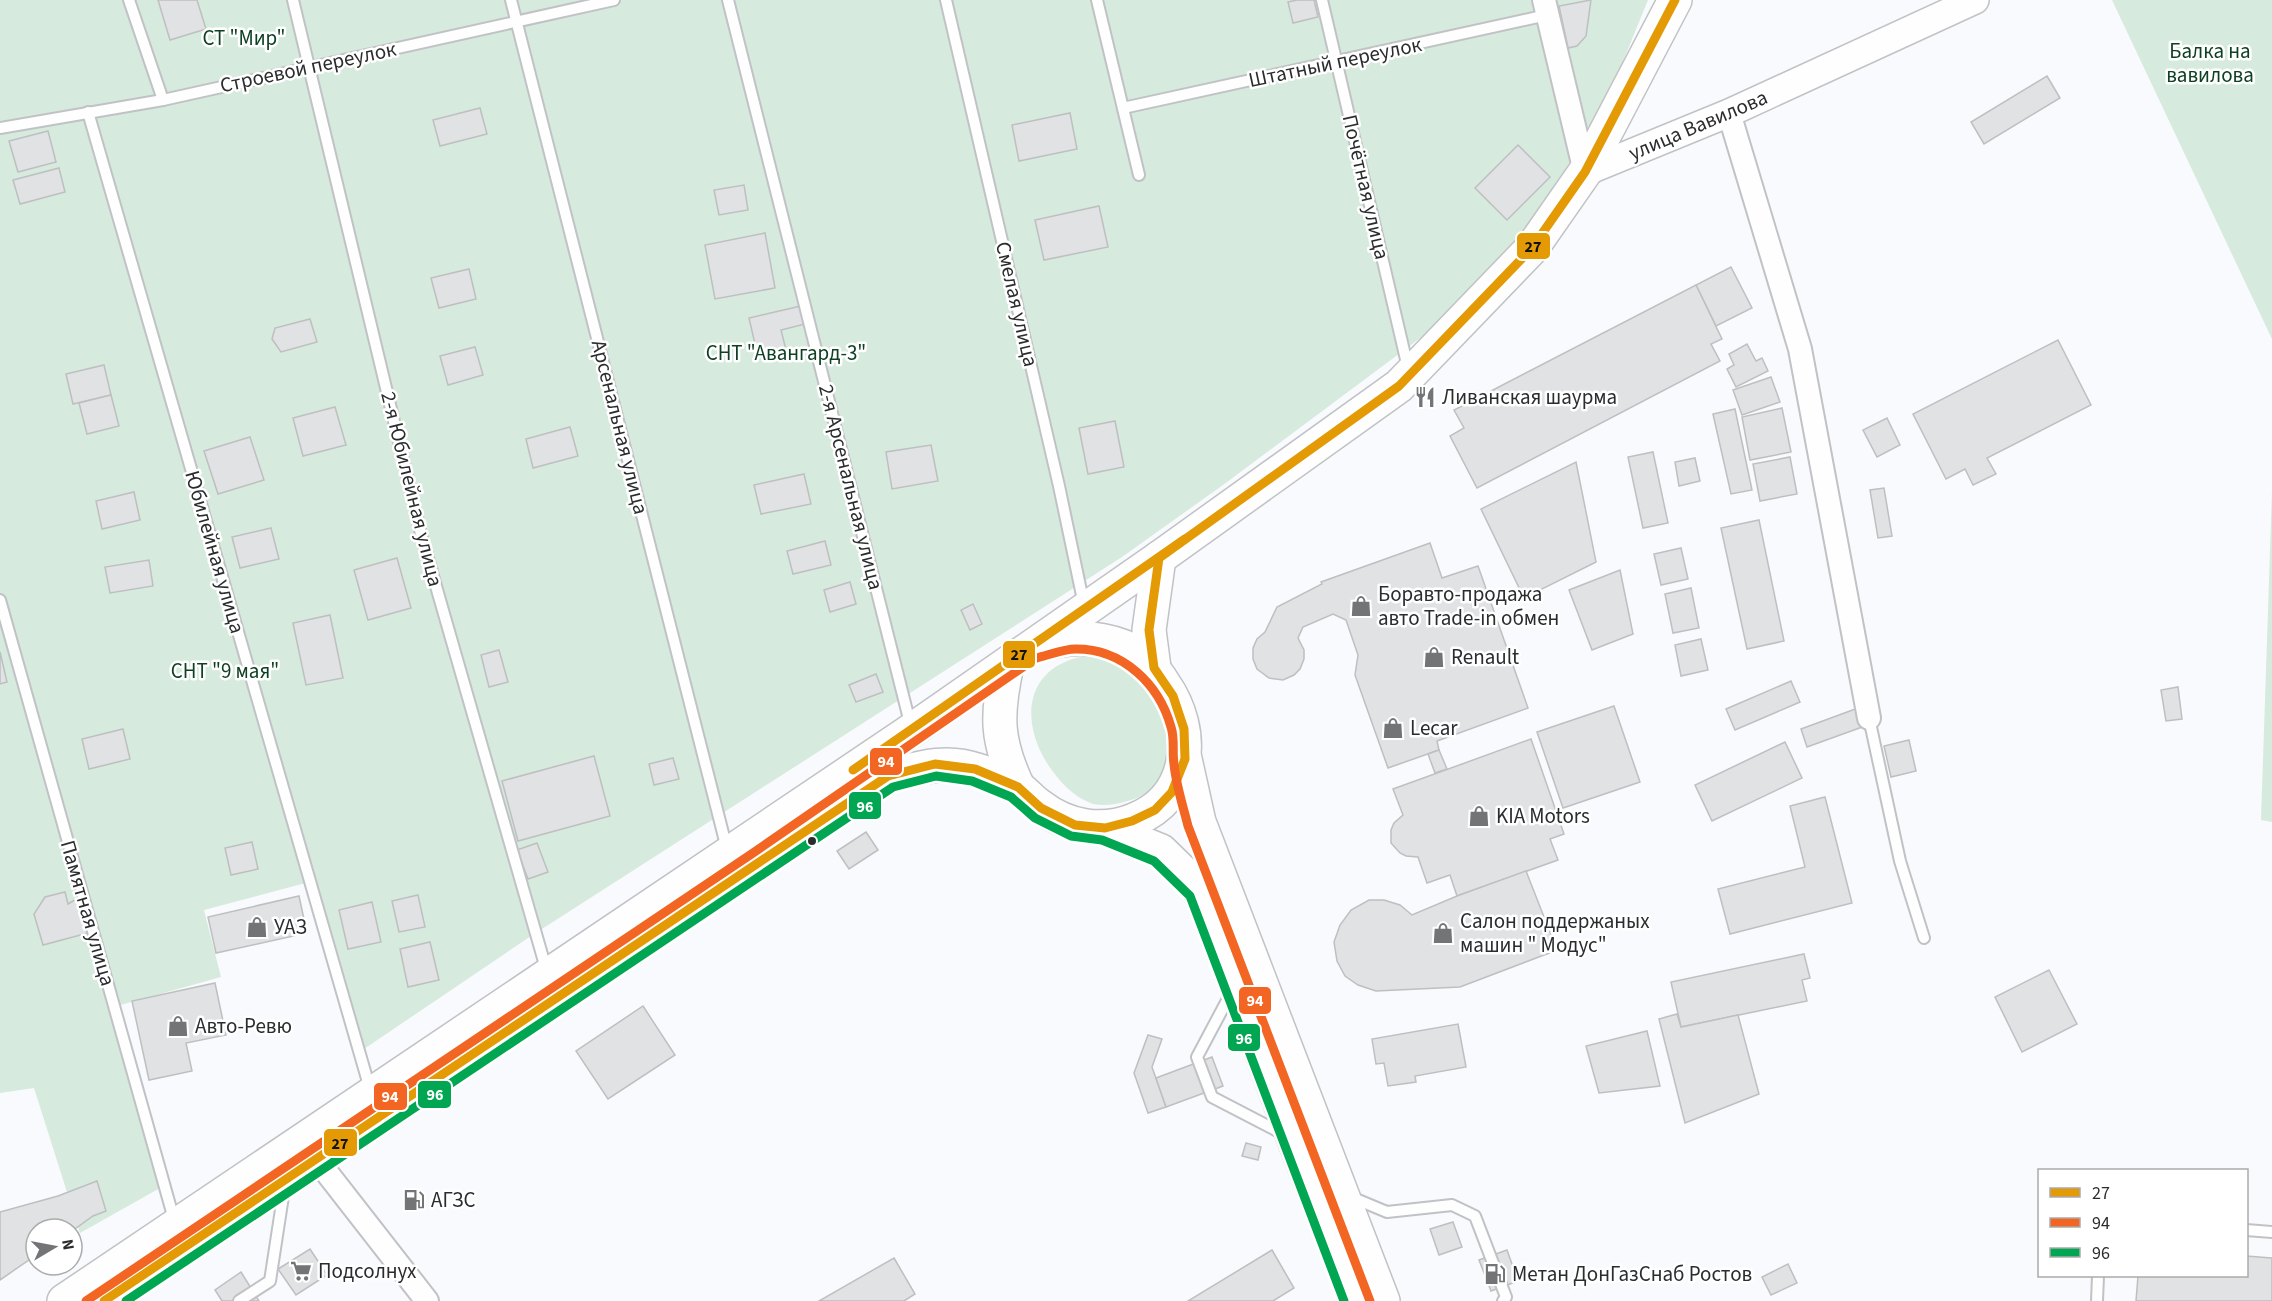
<svg xmlns="http://www.w3.org/2000/svg" width="2272" height="1301" viewBox="0 0 2272 1301" font-family="'Source Sans 3',sans-serif">
<style>
.green{fill:#d6eadd}
.building{fill:#e0e2e4;stroke:#bebfc1;stroke-width:1.5}
.lines{fill:none;stroke-linecap:round;stroke-linejoin:round}
.service-casing{stroke:#c1c2c5;stroke-width:14}
.minor-casing{stroke:#c1c2c5;stroke-width:26}
.tertiary-casing{stroke:#c1c2c5;stroke-width:30}
.primary-casing{stroke:#c1c2c5;stroke-width:36}
.service{stroke:#fefeff;stroke-width:10}
.minor{stroke:#fefeff;stroke-width:22}
.tertiary{stroke:#fefeff;stroke-width:27}
.primary{stroke:#fefeff;stroke-width:33}
.bus-1-casing{stroke:#fff;stroke-width:14}
.bus-2-casing{stroke:#fff;stroke-width:14}
.bus-3-casing{stroke:#fff;stroke-width:14}
.bus-1{stroke:#e39a05;stroke-width:9}
.bus-2{stroke:#f26522;stroke-width:9}
.bus-3{stroke:#00a651;stroke-width:9}
.bus-dot{fill:#2b2c2e;stroke:#fff;stroke-width:2}
.labels{text-anchor:middle;stroke-width:5;stroke-linejoin:round;paint-order:stroke}
.park-label{font-size:21px;fill:#0e4123;stroke:#fff}
.street-label{font-size:21px;fill:#2b2c2e;stroke:#fff}
.poi-label{font-size:21px;fill:#2b2c2e;stroke:#fff;text-anchor:start}
.line-badge{stroke:#fff;stroke-width:2}
.badge-label{font-size:16px;text-anchor:middle;font-weight:bold;fill:#fff}
.pale-badge-label{font-size:16px;text-anchor:middle;font-weight:bold;fill:#111}
</style>
<rect width="100%" height="100%" fill="#f8fafd"/>
<!-- green -->
<g class="green">
<polygon points="0,0 1648,0 1597,125 1534,222 1427,333 1223,485 1122,557 531,936 364,1049 313,881 204,910 221,977 117,1006 160,1188 80,1233 34,1088 0,1093"/>
<polygon points="2112,0 2272,0 2272,339"/>
<polygon points="2272,491 2272,822 2261,820"/>
<path d="M1085 656C1098 656 1113 658 1125 665 1171 693 1193 787 1124 802 1114 805 1103 806 1093 804 1075 798 1061 783 1051 769 1019 724 1023 667 1085 656Z"/>
</g>
<!-- building -->
<g class="building">
<polygon points="158,0 197,0 206,29 170,40"/>
<polygon points="1297,0 1314,0 1318,17 1293,23 1288,2"/>
<polygon points="1591,0 1586,36 1577,46 1568,48 1559,6"/>
<polygon points="2047,76 2060,98 1984,144 1971,122"/>
<polygon points="480,108 487,134 440,146 433,120"/>
<polygon points="1070,113 1077,149 1019,161 1012,125"/>
<polygon points="48,131 56,162 18,172 9,141"/>
<polygon points="1518,145 1550,177 1507,220 1475,188"/>
<polygon points="59,168 65,192 20,204 13,180"/>
<polygon points="744,185 748,210 719,215 714,190"/>
<polygon points="1099,206 1108,247 1044,260 1035,220"/>
<polygon points="765,233 775,288 715,299 705,245"/>
<polygon points="1731,267 1752,308 1716,326 1696,285"/>
<polygon points="469,269 476,299 439,308 431,278"/>
<polygon points="1696,285 1722,339 1711,344 1720,361 1477,488 1450,436 1464,428 1454,410"/>
<polygon points="801,306 805,324 781,330 786,350 758,357 749,318"/>
<polygon points="310,319 317,342 281,352 272,339 275,328"/>
<polygon points="2058,340 2091,405 1987,458 1996,474 1973,485 1965,469 1946,479 1913,414"/>
<polygon points="1747,344 1756,361 1762,358 1768,371 1736,387 1727,369 1734,365 1729,354"/>
<polygon points="475,347 483,375 448,385 440,356"/>
<polygon points="104,365 111,395 73,404 66,374"/>
<polygon points="1771,377 1780,402 1742,415 1733,390"/>
<polygon points="111,395 119,426 87,434 79,403"/>
<polygon points="335,407 346,445 303,456 293,418"/>
<polygon points="1782,408 1791,452 1750,460 1742,417"/>
<polygon points="1735,409 1752,490 1731,494 1713,414"/>
<polygon points="1887,418 1900,445 1877,457 1863,430"/>
<polygon points="1115,421 1124,467 1088,474 1079,428"/>
<polygon points="570,427 578,456 533,468 526,439"/>
<polygon points="250,437 264,480 218,494 204,451"/>
<polygon points="931,445 938,481 892,489 886,452"/>
<polygon points="1653,452 1668,523 1643,528 1628,457"/>
<polygon points="1790,457 1797,494 1760,501 1753,464"/>
<polygon points="1695,458 1700,481 1679,486 1675,462"/>
<polygon points="1576,462 1596,562 1524,598 1481,509"/>
<polygon points="804,474 811,504 761,514 754,485"/>
<polygon points="1884,488 1892,536 1878,538 1870,490"/>
<polygon points="134,492 140,520 102,529 96,501"/>
<polygon points="1759,520 1784,641 1747,649 1721,528"/>
<polygon points="271,528 279,559 240,568 232,537"/>
<polygon points="825,541 831,565 793,574 787,551"/>
<polygon points="1430,543 1442,578 1478,566 1528,708 1437,741 1439,750 1388,768 1355,675 1358,655 1346,620 1333,614 1303,627 1298,638 1304,650 1304,659 1300,669 1294,675 1283,680 1269,678 1257,669 1253,659 1253,648 1257,639 1265,632 1277,607 1322,584 1321,582"/>
<polygon points="1681,548 1688,579 1661,585 1654,554"/>
<polygon points="397,558 411,608 368,620 354,570"/>
<polygon points="149,560 153,586 110,593 105,567"/>
<polygon points="1620,570 1633,634 1592,650 1569,590"/>
<polygon points="850,582 856,604 830,612 824,590"/>
<polygon points="1691,588 1699,628 1673,633 1665,594"/>
<polygon points="973,604 982,624 970,630 961,610"/>
<polygon points="330,615 343,678 306,685 293,623"/>
<polygon points="1701,639 1708,670 1681,676 1675,645"/>
<polygon points="499,650 508,682 489,687 481,655"/>
<polygon points="0,652 7,682 0,684"/>
<polygon points="876,674 883,692 856,702 849,685"/>
<polygon points="1791,681 1800,702 1735,730 1726,709"/>
<polygon points="2178,687 2182,719 2166,721 2161,690"/>
<polygon points="1614,706 1640,782 1563,808 1537,732"/>
<polygon points="1858,708 1865,726 1807,747 1801,729"/>
<polygon points="123,729 130,759 89,769 82,739"/>
<polygon points="1531,739 1564,834 1550,839 1558,860 1457,896 1450,875 1427,883 1418,857 1406,856 1400,853 1391,843 1391,830 1394,823 1403,815 1393,789"/>
<polygon points="1909,740 1916,771 1891,777 1884,746"/>
<polygon points="1785,742 1802,778 1712,821 1695,785"/>
<polygon points="1439,750 1447,769 1435,773 1428,754"/>
<polygon points="594,756 610,816 518,841 502,781"/>
<polygon points="673,758 679,779 654,785 649,764"/>
<polygon points="1825,797 1852,903 1730,934 1718,889 1805,867 1790,806"/>
<polygon points="866,832 878,850 849,869 837,851"/>
<polygon points="252,842 258,869 231,875 225,848"/>
<polygon points="537,843 548,872 528,879 517,850"/>
<polygon points="1526,871 1557,950 1460,987 1376,991 1358,985 1345,976 1337,961 1334,942 1340,925 1351,910 1369,900 1384,900 1400,905 1412,915 1457,896"/>
<polygon points="65,892 68,904 78,898 88,933 43,945 34,914 45,897"/>
<polygon points="418,895 425,927 399,932 392,901"/>
<polygon points="299,896 307,933 216,953 208,917"/>
<polygon points="372,902 381,942 348,949 339,910"/>
<polygon points="430,942 439,980 408,987 400,949"/>
<polygon points="1804,954 1810,978 1802,980 1807,1001 1681,1027 1671,982"/>
<polygon points="2049,970 2077,1024 2022,1052 1995,997"/>
<polygon points="215,983 226,1035 186,1043 192,1071 149,1080 132,1001"/>
<polygon points="643,1006 675,1055 608,1099 576,1051"/>
<polygon points="1677,1014 1681,1027 1738,1015 1759,1094 1685,1123 1659,1019"/>
<polygon points="1458,1024 1466,1067 1415,1076 1416,1082 1388,1086 1384,1063 1376,1064 1372,1039"/>
<polygon points="1647,1031 1660,1086 1599,1093 1586,1046"/>
<polygon points="1148,1035 1162,1039 1152,1067 1166,1107 1148,1113 1134,1073"/>
<polygon points="1212,1057 1223,1086 1166,1107 1156,1078"/>
<polygon points="1246,1143 1261,1147 1258,1160 1242,1156"/>
<polygon points="97,1181 106,1211 93,1216 72,1231 72,1229 36,1229 36,1255 0,1280 0,1212 58,1196"/>
<polygon points="1453,1222 1462,1247 1439,1255 1430,1229"/>
<polygon points="310,1249 327,1275 296,1295 278,1269"/>
<polygon points="1272,1250 1294,1288 1273,1301 1188,1301"/>
<polygon points="1507,1250 1518,1281 1491,1291 1479,1260"/>
<polygon points="2246,1256 2272,1258 2272,1301 2136,1301 2138,1276 2246,1276"/>
<polygon points="894,1258 915,1294 904,1301 819,1301"/>
<polygon points="1788,1264 1797,1283 1771,1295 1762,1277"/>
<polygon points="241,1272 259,1301 222,1301 215,1290"/>
</g>
<g class="lines">
<defs>
<g id="service">
<polyline points="129,0 163,100"/>
<polyline points="293,0 421,534 547,972"/>
<polyline points="511,0 727,849"/>
<polyline points="728,0 911,727"/>
<polyline points="946,0 1059,486 1084,605"/>
<polyline points="1097,0 1139,175"/>
<polyline points="1322,0 1408,368"/>
<polyline points="1123,108 1547,15"/>
<polyline points="88,112 370,1089"/>
<polyline points="0,128 163,100 614,0"/>
<polyline points="0,600 175,1223"/>
<polyline points="1869,718 1900,861 1924,938"/>
<polyline points="1231,993 1197,1057 1212,1097 1285,1135"/>
<polyline points="1351,1197 1387,1212 1452,1205 1475,1216 1506,1297 1503,1301"/>
<polyline points="2246,1230 2272,1232"/>
<polyline points="108,1299 117,1301"/>
<polyline points="239,1301 270,1281 284,1190"/>
<polyline points="2097,1301 2098,1276"/>
</g>
<g id="minor">
<polyline points="1544,0 1585,172"/>
<polyline points="1729,113 1800,349 1869,718"/>
<polyline points="317,1160 427,1301"/>
</g>
<polyline id="tertiary" points="1585,172 1729,113 1975,0"/>
<g id="primary">
<path d="M1007 665C996 715 996 740 1018 787"/>
<polyline points="1154,668 1149,630 1159,558"/>
<polyline points="1185,759 1199,822 1383,1301"/>
<polyline points="1105,828 1161,851 1200,889 1294,1139 1357,1301"/>
<path d="M228 1219 888 776C919 768 946 759 977 770 990 774 1008 780 1019 788 1026 793 1032 801 1040 806 1067 827 1102 833 1134 820 1192 797 1197 731 1164 684 1155 669 1141 654 1125 647 1097 636 1069 636 1040 645"/>
<polyline points="64,1301 912,730 1159,558 1399,386 1532,248 1585,172 1675,0"/>
</g>
</defs>
<!-- service casing -->
<use href="#service" class="service-casing"/>
<!-- minor casing -->
<use href="#minor" class="minor-casing"/>
<!-- tertiary casing -->
<use href="#tertiary" class="tertiary-casing"/>
<!-- primary casing -->
<use href="#primary" class="primary-casing"/>
<!-- service -->
<use href="#service" class="service"/>
<!-- minor -->
<use href="#minor" class="minor"/>
<!-- tertiary -->
<use href="#tertiary" class="tertiary"/>
<!-- primary -->
<use href="#primary" class="primary"/>
<defs>
<g id="bus-1">
<polyline points="853,770 1185,539"/>
<polyline points="104,1301 888,776 935,764 975,769 1018,787 1041,808 1075,825 1105,828 1132,821 1155,810 1172,792 1185,759 1184,729 1173,696 1154,668 1149,630 1159,558 1399,386 1532,248 1585,172 1675,0"/>
</g>
<path id="bus-2" d="M86 1301 753 853 1036 658C1049 655 1063 649 1076 649 1123 649 1159 684 1171 727 1175 739 1172 752 1174 764 1176 785 1183 806 1188 826L1370 1301"/>
<polyline id="bus-3" points="126,1301 893,787 936,776 972,781 1011,797 1035,818 1071,836 1102,840 1154,861 1190,896 1344,1301"/>
</defs>
<!-- bus-1 casing -->
<use href="#bus-1" class="bus-1-casing"/>
<!-- bus-2 casing -->
<use href="#bus-2" class="bus-2-casing"/>
<!-- bus-3 casing -->
<use href="#bus-3" class="bus-3-casing"/>
<!-- bus-1 -->
<use href="#bus-1" class="bus-1"/>
<!-- bus-2 -->
<use href="#bus-2" class="bus-2"/>
<!-- bus-3 -->
<use href="#bus-3" class="bus-3"/>
</g>
<!-- icons -->
<defs>
<symbol id="restaurant-bare" viewBox="-9 -9 18 18"><path d="M-5-6h1v4h1v-4h1v4h1v-4h1v5L-1.5 .5V6h-2V.5L-5-1ZM5-6V6H3V1.5H1.5Q1.5-4 5-6Z" fill="#737476" stroke="#fff" stroke-width="2.5" paint-order="stroke"/></symbol>
<symbol id="shop-bare" viewBox="-9 -9 18 18"><path d="M-5-2.5h2.3a2.7 3.5 0 0 1 5.4 0H5L5.5 6h-11ZM-1.5-2.5h3a1.5 2.3 0 0 0-3 0Z" fill="#737476" stroke="#fff" stroke-width="2.5" paint-order="stroke"/></symbol>
<symbol id="fuel-bare" viewBox="-9 -9 18 18"><path d="M-5.5-6h7V0h2V4h1.3V-2.5L3-4.5l.8-.8L6-3V5H2.5V1h-1V6h-7ZM-4.2-4.7v3.2H.2V-4.7Z" fill="#737476" stroke="#fff" stroke-width="2.5" paint-order="stroke"/></symbol>
<symbol id="supermarket-bare" viewBox="-9 -9 18 18"><path d="M-6-5.5h2.5l.6 2H6L4.5 2H-2.5L-4.4-4H-6ZM-1.5 3.2a1.3 1.3 0 1 0 .1 0ZM3 3.2a1.3 1.3 0 1 0 .1 0Z" fill="#737476" stroke="#fff" stroke-width="2.5" paint-order="stroke"/></symbol>
</defs>
<g fill-rule="evenodd">
<use href="#restaurant-bare" x="1410" y="382" width="30" height="30"/>
<use href="#shop-bare" x="1346" y="591" width="30" height="30"/>
<use href="#shop-bare" x="1419" y="642" width="30" height="30"/>
<use href="#shop-bare" x="1378" y="713" width="30" height="30"/>
<use href="#shop-bare" x="1464" y="801" width="30" height="30"/>
<use href="#shop-bare" x="242" y="912" width="30" height="30"/>
<use href="#shop-bare" x="1428" y="918" width="30" height="30"/>
<use href="#shop-bare" x="163" y="1011" width="30" height="30"/>
<use href="#fuel-bare" x="399" y="1185" width="30" height="30"/>
<use href="#supermarket-bare" x="286" y="1256" width="30" height="30"/>
<use href="#fuel-bare" x="1480" y="1259" width="30" height="30"/>
</g>
<!-- markers -->
<circle class="bus-dot" cx="812" cy="841" r="5"/>
<g class="labels">
<!-- park labels -->
<g class="park-label">
<text x="244" y="45">СТ "Мир"</text>
<text x="2210" y="58">Балка на<tspan x="2210" dy="24">вавилова</tspan></text>
<text x="786" y="360">СНТ "Авангард-3"</text>
<text x="225" y="678">СНТ "9 мая"</text>
</g>
<!-- street labels -->
<g class="street-label">
<text transform="translate(1335 62) rotate(-12)" y="7">Штатный переулок</text>
<text transform="translate(308 67) rotate(-12)" y="7">Строевой переулок</text>
<text transform="translate(1698 125) rotate(-23)" y="7">улица Вавилова</text>
<text transform="translate(1366 187) rotate(77)" y="7">Почётная улица</text>
<text transform="translate(1017 304) rotate(77)" y="7">Смелая улица</text>
<text transform="translate(620 427) rotate(76)" y="7">Арсенальная улица</text>
<text transform="translate(851 487) rotate(76)" y="7">2-я Арсенальная улица</text>
<text transform="translate(412 489) rotate(76)" y="7">2-я Юбилейная улица</text>
<text transform="translate(215 552) rotate(74)" y="7">Юбилейная улица</text>
<text transform="translate(88 913) rotate(74)" y="7">Памятная улица</text>
</g>
<!-- poi labels -->
<g class="poi-label">
<text x="1442" y="404">Ливанская шаурма</text>
<text x="1378" y="601">Боравто-продажа<tspan x="1378" dy="24">авто Trade-in обмен</tspan></text>
<text x="1451" y="664">Renault</text>
<text x="1410" y="735">Lecar</text>
<text x="1496" y="823">KIA Motors</text>
<text x="1460" y="928">Салон поддержаных<tspan x="1460" dy="24">машин " Модус"</tspan></text>
<text x="274" y="934">УАЗ</text>
<text x="195" y="1033">Авто-Ревю</text>
<text x="431" y="1207">АГЗС</text>
<text x="318" y="1278">Подсолнух</text>
<text x="1512" y="1281">Метан ДонГазСнаб Ростов</text>
</g>
</g>
<g class="line-badge">
<rect x="1516" y="232" width="35" height="28" rx="6" fill="#e39a05"/>
<rect x="1002" y="640" width="34" height="29" rx="6" fill="#e39a05"/>
<rect x="869" y="747" width="34" height="29" rx="6" fill="#f26522"/>
<rect x="848" y="791" width="34" height="29" rx="6" fill="#00a651"/>
<rect x="1238" y="986" width="34" height="29" rx="6" fill="#f26522"/>
<rect x="1227" y="1023" width="34" height="29" rx="6" fill="#00a651"/>
<rect x="417" y="1080" width="35" height="29" rx="6" fill="#00a651"/>
<rect x="373" y="1082" width="35" height="29" rx="6" fill="#f26522"/>
<rect x="323" y="1128" width="35" height="29" rx="6" fill="#e39a05"/>
</g>
<g class="badge-label">
<text x="886" y="767">94</text>
<text x="865" y="812">96</text>
<text x="1255" y="1006">94</text>
<text x="1244" y="1044">96</text>
<text x="435" y="1100">96</text>
<text x="390" y="1102">94</text>
</g>
<g class="pale-badge-label">
<text x="1533" y="252">27</text>
<text x="1019" y="660">27</text>
<text x="340" y="1149">27</text>
</g>
<!-- legend -->
<rect x="2038" y="1169" width="210" height="108" fill="#ffffff" stroke="#aaabab" stroke-width="1.5"/>
<rect x="2050" y="1188" width="30" height="9" fill="#e39a05" stroke="#aaabab" stroke-width="1.5"/>
<text x="2092" y="1199" font-size="18" fill="#2b2c2e">27</text>
<rect x="2050" y="1218" width="30" height="9" fill="#f26522" stroke="#aaabab" stroke-width="1.5"/>
<text x="2092" y="1229" font-size="18" fill="#2b2c2e">94</text>
<rect x="2050" y="1248" width="30" height="9" fill="#00a651" stroke="#aaabab" stroke-width="1.5"/>
<text x="2092" y="1259" font-size="18" fill="#2b2c2e">96</text>
<!-- north arrow -->
<g transform="translate(54 1247) rotate(80)"><circle r="28" fill="#ffffff" stroke="#aaabab" stroke-width="1.5"/>
<path d="M0-4.5L10 22L0 15L-10 22Z" fill="#737476"/>
<text y="-9" font-size="16" font-weight="bold" text-anchor="middle" fill="#2b2c2e">N</text>
</g>
</svg>
